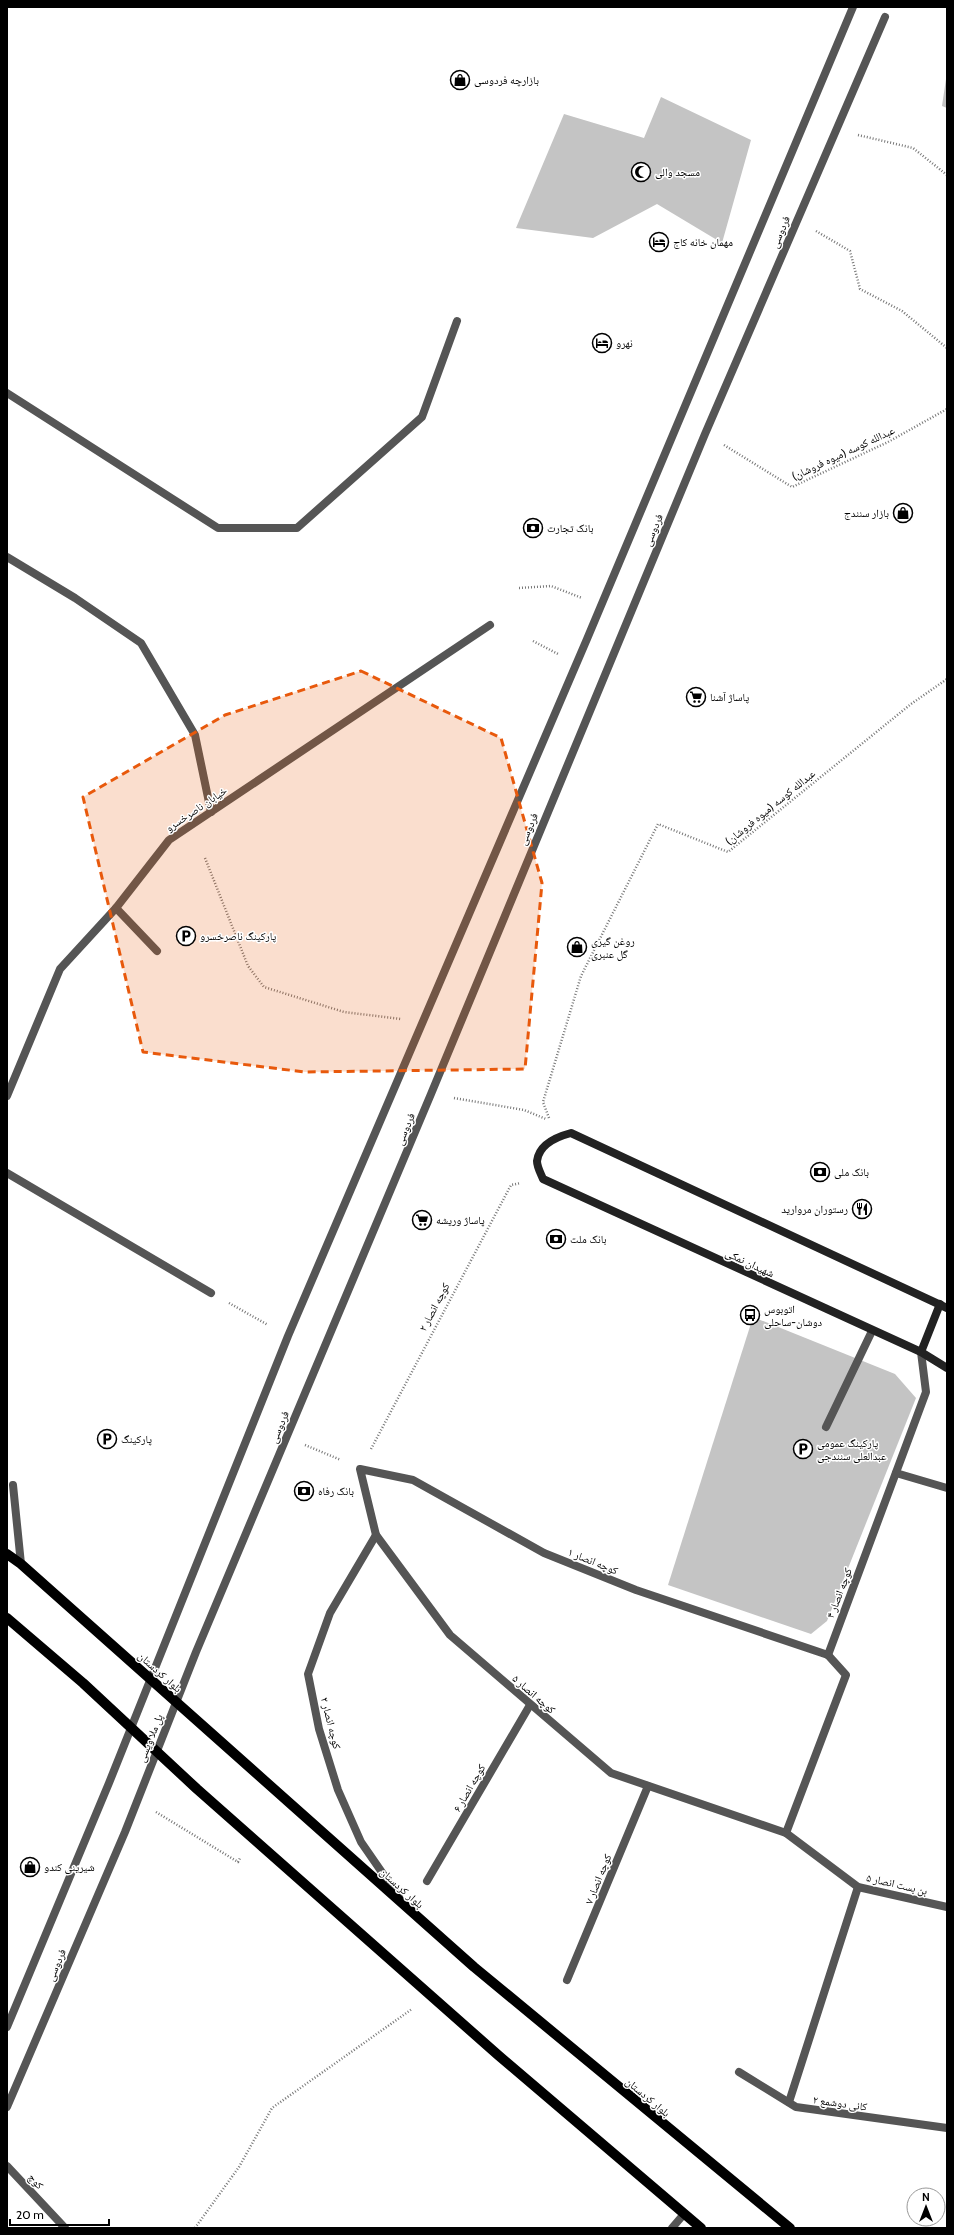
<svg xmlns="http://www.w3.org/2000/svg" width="954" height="2235" viewBox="0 0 954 2235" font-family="Cabin,'Noto Naskh Arabic',sans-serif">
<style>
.building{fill:#c4c4c4}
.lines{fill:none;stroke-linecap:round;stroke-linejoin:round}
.path{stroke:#777;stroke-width:2.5;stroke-dasharray:1 2;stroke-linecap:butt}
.service{stroke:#555;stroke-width:8}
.pedestrian{stroke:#555;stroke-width:8}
.minor{stroke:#555;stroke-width:8}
.secondary{stroke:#222;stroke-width:8}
.primary{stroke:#000;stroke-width:10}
.marked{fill:#e8590c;fill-opacity:0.2;stroke:#e8590c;stroke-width:3;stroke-dasharray:8 5;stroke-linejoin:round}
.labels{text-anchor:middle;stroke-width:3;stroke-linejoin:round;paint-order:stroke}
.poi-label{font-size:11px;fill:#000;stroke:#fff;text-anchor:start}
.street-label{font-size:11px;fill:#000;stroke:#fff}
</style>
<rect width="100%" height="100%" fill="#fff"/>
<!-- building -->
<g class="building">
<polygon points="946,79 947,79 947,108 942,106"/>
<polygon points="661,97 751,140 722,243 657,204 593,238 516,228 564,114 644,138"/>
<polygon points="753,1317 895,1374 916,1398 827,1621 811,1634 668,1585"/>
</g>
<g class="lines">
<!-- path -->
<g class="path">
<polyline points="858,135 913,148 947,175"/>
<polyline points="816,231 850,251 860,289 902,311 947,348"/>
<polyline points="724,445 792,487 888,442 947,409"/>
<polyline points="519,588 551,586 582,598"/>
<polyline points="533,641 558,654"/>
<polyline points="205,858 248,966 264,987 344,1012 401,1019"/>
<polyline points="454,1098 524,1110 546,1119"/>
<polyline points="549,1118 543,1102 581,976 658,824 728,852 911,704 947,679"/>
<polyline points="229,1303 268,1325"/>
<polyline points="305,1445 341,1460"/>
<polyline points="371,1449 511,1185 521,1183"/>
<polyline points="156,1812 238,1862 240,1858"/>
<polyline points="195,2228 239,2167 272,2108 412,2009"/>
</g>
<!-- service -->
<g class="service">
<polyline points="7,393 218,528 297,528 422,417 457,321"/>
<polyline points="7,557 75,598 141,643 195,735 211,812"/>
<polyline points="116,908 157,951"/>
<polyline points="826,1427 872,1331"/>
<polyline points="896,1473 947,1488"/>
<polyline points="13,1485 21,1564"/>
<polyline points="376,1535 330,1613 308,1674 319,1729 338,1790 361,1842 399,1897"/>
<polyline points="828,1655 636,1590 544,1553 413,1480 360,1469 376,1535 450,1635 611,1773 786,1833 858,1887 947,1907"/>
<polyline points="828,1655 926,1392 921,1352"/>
<polyline points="786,1833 846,1675 828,1655"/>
<polyline points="427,1881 530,1705"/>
<polyline points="567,1980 648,1786"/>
<polyline points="739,2072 796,2107 947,2128"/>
<polyline points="789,2102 858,1887"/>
</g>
<!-- pedestrian -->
<g class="pedestrian">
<polyline points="7,2027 109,1783 288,1336 587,639 853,7"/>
<polyline points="7,2107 125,1832 196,1652 431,1094 705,434 885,17"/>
</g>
<!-- minor -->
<g class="minor">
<polyline points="7,1096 60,969 116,908 169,840 490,625"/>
<polyline points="7,1173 211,1293"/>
<polyline points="7,2166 65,2228"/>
<polyline points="672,2228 684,2214"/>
</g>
<!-- secondary -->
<g class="secondary">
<path d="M947 1308 571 1133C556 1137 539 1144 537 1161 537 1167 541 1174 543 1179L921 1352 947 1368"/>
<polyline points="921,1352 940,1304"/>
</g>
<!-- primary -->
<g class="primary">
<polyline points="7,1554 21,1564 474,1967 790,2228"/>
<polyline points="7,1618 83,1683 197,1789 498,2055 701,2228"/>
</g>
</g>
<!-- marked area -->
<path class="marked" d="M361 671 501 738 542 883 525 1069 305 1072 143 1052 83 797 225 715Z"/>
<!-- icons -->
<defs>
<symbol id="shop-ring" viewBox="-11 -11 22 22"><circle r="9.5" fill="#fff" stroke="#000" stroke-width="1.5"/><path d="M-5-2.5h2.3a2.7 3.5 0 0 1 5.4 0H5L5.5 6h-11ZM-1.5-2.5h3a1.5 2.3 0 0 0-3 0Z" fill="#000"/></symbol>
<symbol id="mosque-ring" viewBox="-11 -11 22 22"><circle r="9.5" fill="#fff" stroke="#000" stroke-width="1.5"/><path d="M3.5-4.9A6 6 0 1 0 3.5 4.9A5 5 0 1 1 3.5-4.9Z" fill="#000"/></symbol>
<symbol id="hotel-ring" viewBox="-11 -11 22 22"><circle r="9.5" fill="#fff" stroke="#000" stroke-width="1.5"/><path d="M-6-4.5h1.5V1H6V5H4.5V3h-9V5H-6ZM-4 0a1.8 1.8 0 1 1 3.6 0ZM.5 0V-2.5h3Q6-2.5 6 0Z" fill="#000"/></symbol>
<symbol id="bank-ring" viewBox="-11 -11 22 22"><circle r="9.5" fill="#fff" stroke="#000" stroke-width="1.5"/><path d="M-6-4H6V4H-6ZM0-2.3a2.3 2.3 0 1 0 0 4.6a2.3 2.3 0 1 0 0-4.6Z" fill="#000"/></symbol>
<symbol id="supermarket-ring" viewBox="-11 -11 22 22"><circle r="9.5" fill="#fff" stroke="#000" stroke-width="1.5"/><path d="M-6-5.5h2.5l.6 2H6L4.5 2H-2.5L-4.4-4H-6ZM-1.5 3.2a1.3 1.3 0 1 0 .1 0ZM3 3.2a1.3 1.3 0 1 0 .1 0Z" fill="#000"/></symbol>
<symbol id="parking-ring" viewBox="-11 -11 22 22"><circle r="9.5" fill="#fff" stroke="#000" stroke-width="1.5"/><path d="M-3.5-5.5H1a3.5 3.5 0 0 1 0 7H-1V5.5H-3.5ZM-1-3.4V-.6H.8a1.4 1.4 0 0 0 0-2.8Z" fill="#000"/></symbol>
<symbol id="restaurant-ring" viewBox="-11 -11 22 22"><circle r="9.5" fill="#fff" stroke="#000" stroke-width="1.5"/><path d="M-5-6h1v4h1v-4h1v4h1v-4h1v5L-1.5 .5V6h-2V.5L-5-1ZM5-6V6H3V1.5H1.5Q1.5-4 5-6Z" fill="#000"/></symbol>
<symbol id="bus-ring" viewBox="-11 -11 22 22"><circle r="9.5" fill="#fff" stroke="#000" stroke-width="1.5"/><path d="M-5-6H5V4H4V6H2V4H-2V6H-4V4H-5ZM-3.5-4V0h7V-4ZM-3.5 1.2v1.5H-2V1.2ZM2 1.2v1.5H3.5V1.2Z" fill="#000"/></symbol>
</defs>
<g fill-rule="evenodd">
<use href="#shop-ring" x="449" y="69" width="22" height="22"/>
<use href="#mosque-ring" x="630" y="161" width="22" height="22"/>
<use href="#hotel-ring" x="648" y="231" width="22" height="22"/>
<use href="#hotel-ring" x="591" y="332" width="22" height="22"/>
<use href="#shop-ring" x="892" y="502" width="22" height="22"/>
<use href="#bank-ring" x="522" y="517" width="22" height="22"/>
<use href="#supermarket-ring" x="685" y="686" width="22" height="22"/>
<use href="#parking-ring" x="175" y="925" width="22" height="22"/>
<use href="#shop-ring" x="566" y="936" width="22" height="22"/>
<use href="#bank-ring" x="809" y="1161" width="22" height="22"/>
<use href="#restaurant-ring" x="851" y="1198" width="22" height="22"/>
<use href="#supermarket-ring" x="411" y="1209" width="22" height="22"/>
<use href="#bank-ring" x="545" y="1228" width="22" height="22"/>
<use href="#bus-ring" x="739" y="1304" width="22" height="22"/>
<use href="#parking-ring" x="96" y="1428" width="22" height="22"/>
<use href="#parking-ring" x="792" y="1438" width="22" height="22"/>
<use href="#bank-ring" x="293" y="1480" width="22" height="22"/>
<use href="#shop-ring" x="19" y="1856" width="22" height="22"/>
</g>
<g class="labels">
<!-- poi labels -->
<g class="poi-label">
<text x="474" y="84">بازارچه فردوسی</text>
<text x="655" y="176">مسجد والی</text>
<text x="673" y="246">مهمان خانه کاج</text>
<text x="616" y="347">نهرو</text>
<text x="889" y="517" text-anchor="end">بازار سنندج</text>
<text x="547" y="532">بانک تجارت</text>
<text x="710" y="701">پاساژ آشنا</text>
<text x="200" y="940">پارکینگ ناصرخسرو</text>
<text x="591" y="945">روغن گیری<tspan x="591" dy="13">گل عنبری</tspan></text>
<text x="834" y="1176">بانک ملی</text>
<text x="848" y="1213" text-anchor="end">رستوران مروارید</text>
<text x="436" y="1224">پاساژ وریشه</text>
<text x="570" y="1243">بانک ملت</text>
<text x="764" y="1313">اتوبوس<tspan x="764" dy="13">دوشان-ساحلی</tspan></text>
<text x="121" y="1443">پارکینگ</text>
<text x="817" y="1447">پارکینگ عمومی<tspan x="817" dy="13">عبدالعلی سنندجی</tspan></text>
<text x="318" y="1495">بانک رفاه</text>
<text x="44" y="1871">شیرینی کندو</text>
</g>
<!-- street labels -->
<g class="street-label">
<text transform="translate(780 232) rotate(-67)" y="4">فردوسی</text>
<text transform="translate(843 453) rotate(-25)" y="4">عبدالله کوسه (میوه فروشان)</text>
<text transform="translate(653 530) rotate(-67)" y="4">فردوسی</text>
<text transform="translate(770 807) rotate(-39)" y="4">عبدالله کوسه (میوه فروشان)</text>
<text transform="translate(196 809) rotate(-34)" y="4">خیابان ناصرخسرو</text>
<text transform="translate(528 829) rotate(-67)" y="4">فردوسی</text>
<text transform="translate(405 1129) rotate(-67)" y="4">فردوسی</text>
<text transform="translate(750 1263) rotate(25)" y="4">شهیدان نمکی</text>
<text transform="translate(434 1307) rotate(-62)" y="4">کوچه انصار ۲</text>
<text transform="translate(279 1427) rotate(-67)" y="4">فردوسی</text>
<text transform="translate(593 1561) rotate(22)" y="4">کوچه انصار ۱</text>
<text transform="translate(839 1593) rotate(-69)" y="4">کوچه انصار ۴</text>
<text transform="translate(160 1672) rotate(42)" y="4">بلوار کردستان</text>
<text transform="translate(534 1694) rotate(41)" y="4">کوچه انصار ۵</text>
<text transform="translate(331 1723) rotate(76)" y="4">کوچه انصار ۲</text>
<text transform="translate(150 1738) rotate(-68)" y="4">پل ملا ویسی</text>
<text transform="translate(469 1788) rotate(-60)" y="4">کوچه انصار ۶</text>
<text transform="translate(598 1879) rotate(-68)" y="4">کوچه انصار ۷</text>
<text transform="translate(897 1884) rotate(13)" y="4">بن بست انصار ۵</text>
<text transform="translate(402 1888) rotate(42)" y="4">بلوار کردستان</text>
<text transform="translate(56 1965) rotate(-67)" y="4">فردوسی</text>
<text transform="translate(648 2097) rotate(40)" y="4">بلوار کردستان</text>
<text transform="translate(840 2103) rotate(8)" y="4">کانی دوشمع ۲</text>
<text transform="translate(36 2181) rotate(48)" y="4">کوچ</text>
</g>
</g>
<!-- border -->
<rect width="954" height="2235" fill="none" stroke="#000000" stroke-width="16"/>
<!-- north arrow -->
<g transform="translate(926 2207)"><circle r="19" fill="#ffffff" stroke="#999999"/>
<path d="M0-3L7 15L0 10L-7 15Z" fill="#000000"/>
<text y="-6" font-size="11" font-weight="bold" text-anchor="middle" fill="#000000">N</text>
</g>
<!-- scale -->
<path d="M10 2219v6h99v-6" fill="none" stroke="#000000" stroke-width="2"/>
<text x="16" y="2219" font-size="12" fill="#000000" stroke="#ffffff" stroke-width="3" paint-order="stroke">20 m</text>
</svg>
